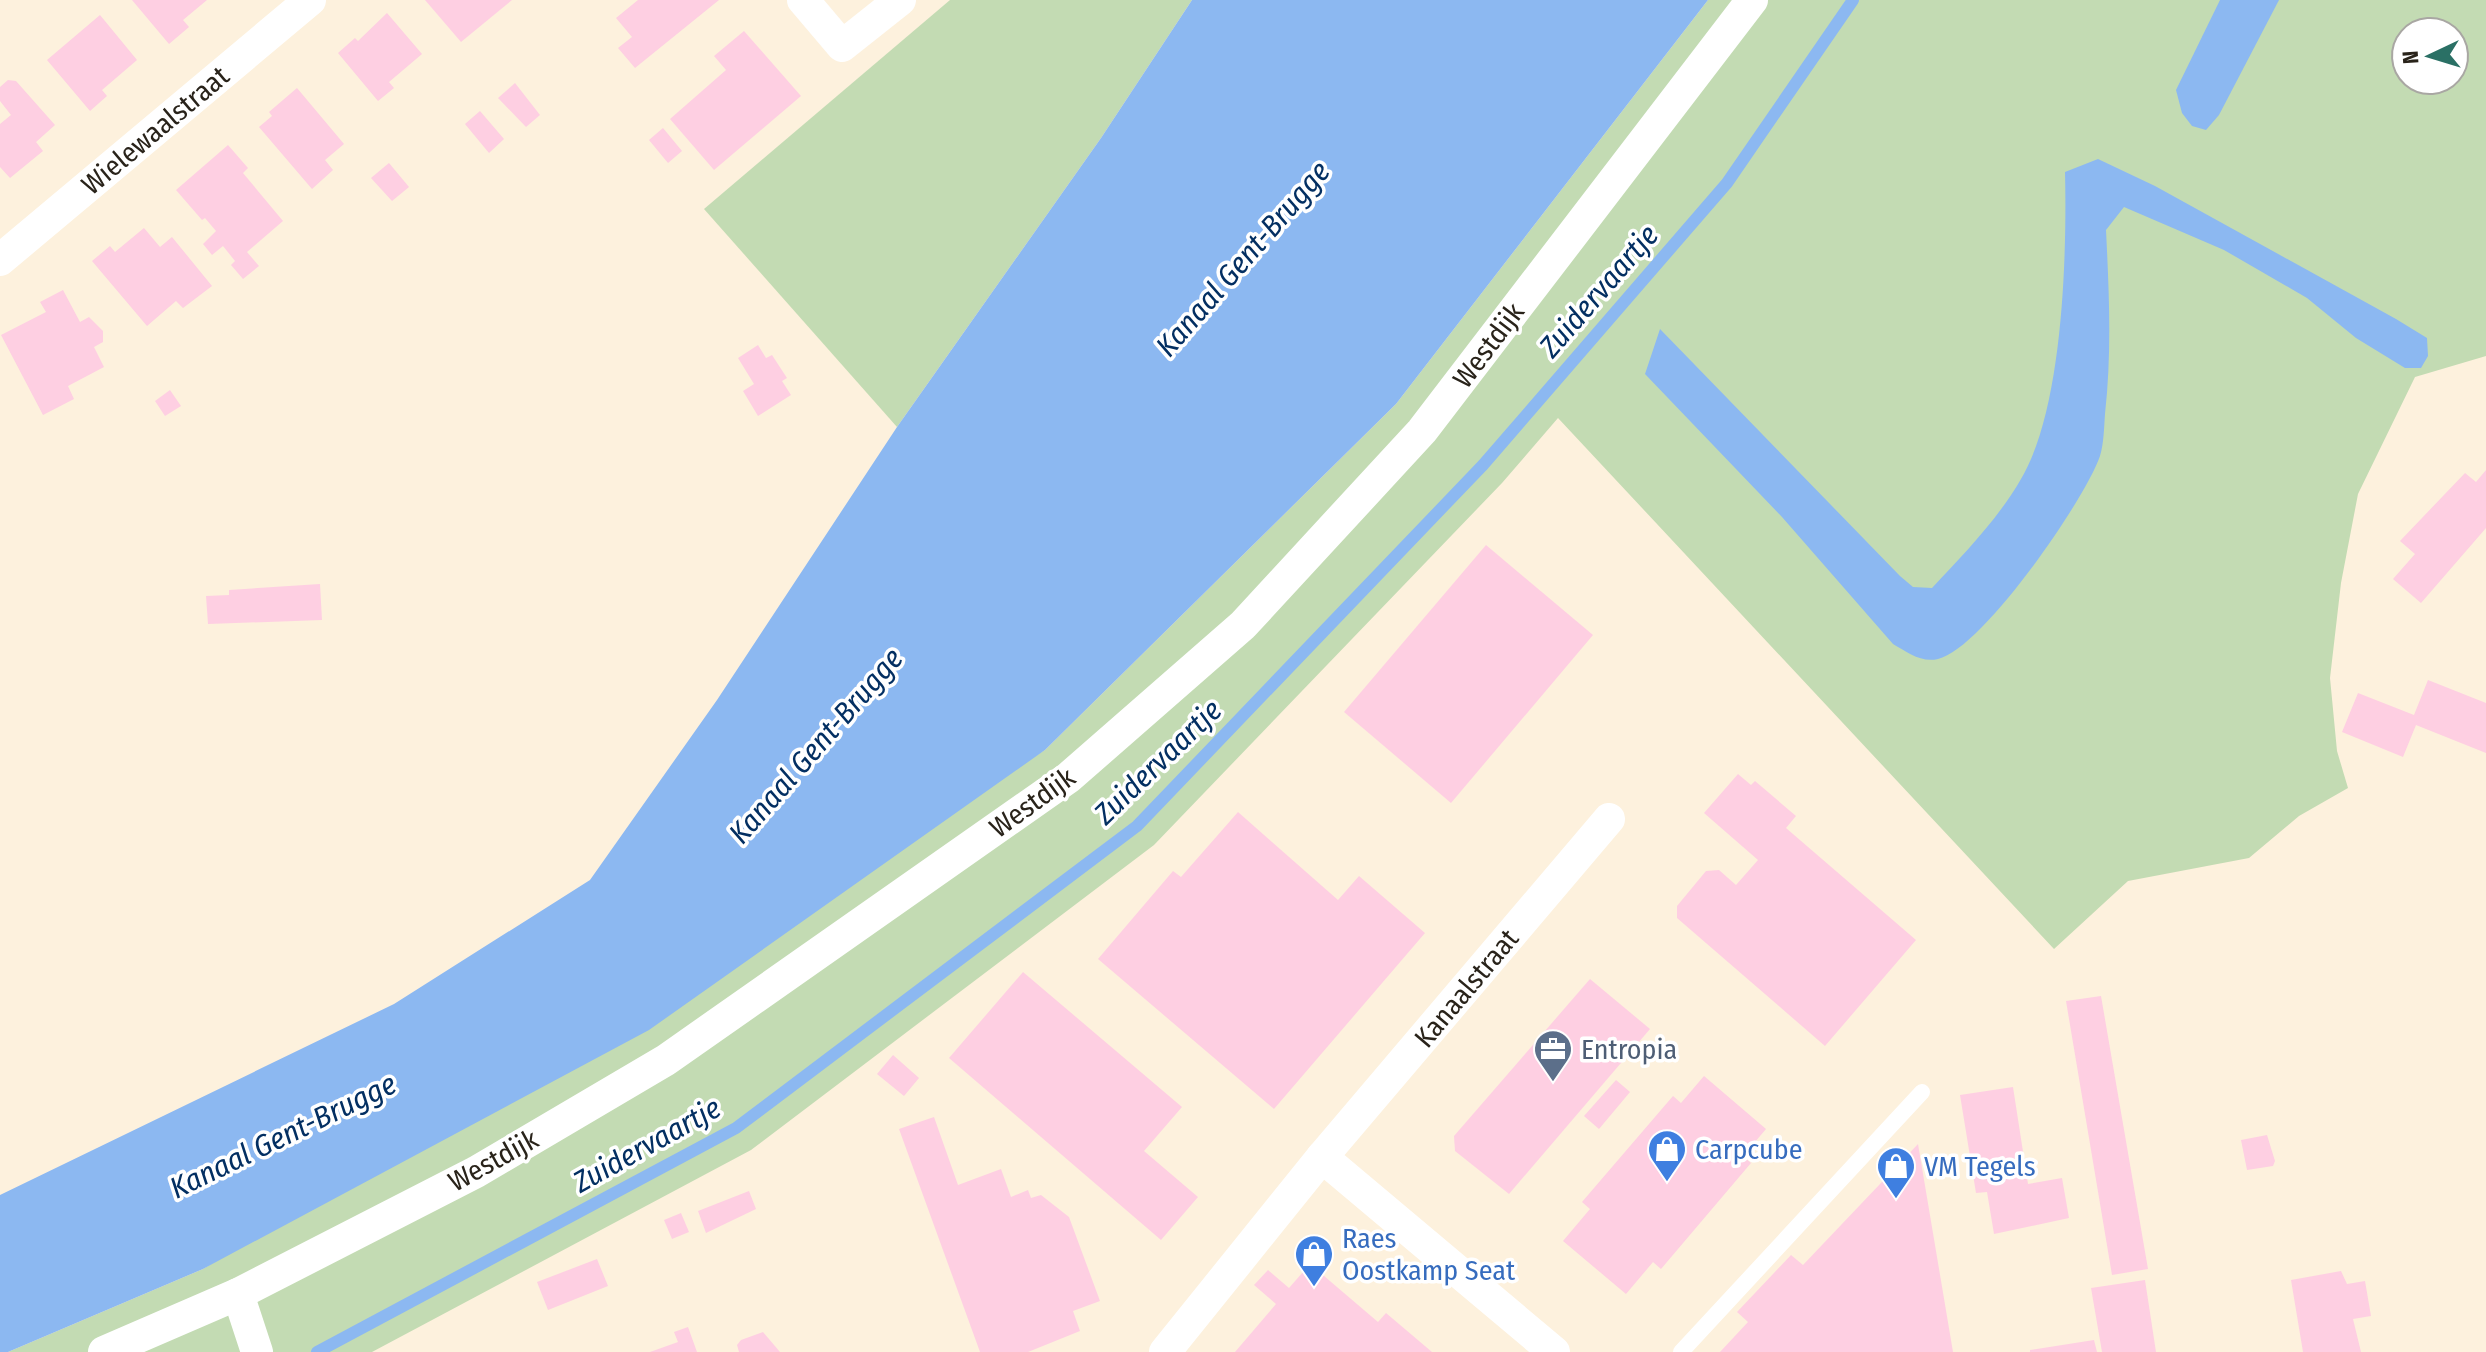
<svg xmlns="http://www.w3.org/2000/svg" width="2486" height="1352" viewBox="0 0 2486 1352" font-family="'Fira Sans Condensed',sans-serif">
<style>
.green{fill:#c3dbb3;fill-rule:evenodd}
.water{fill:#8cb8f1}
.lines{fill:none;stroke-linecap:round;stroke-linejoin:round}
.stream{stroke:#8cb8f1;stroke-width:12}
.building{fill:#fecfe2}
.lane{stroke:#fff;stroke-width:16}
.street{stroke:#fff;stroke-width:32}
.labels{text-anchor:middle;stroke-width:7;stroke-linejoin:round;paint-order:stroke}
.street-label{font-size:28px;fill:#29231a;stroke:#fff}
.service-label{font-size:28px;fill:#4e5e75;stroke:#fff;text-anchor:start}
.shop-label{font-size:28px;fill:#366cbe;stroke:#fff;text-anchor:start}
.water-label{font-size:30px;font-style:italic;fill:#032f62;stroke:#fff}
</style>
<rect width="100%" height="100%" fill="#fdf1dd"/>
<!-- green -->
<g class="green">
<polygon points="950,0 1192,0 1101,138 897,427 704,209"/>
<path d="M1708 0H2486V356L2415 377 2358 494 2341 583 2330 678 2337 751 2348 788 2299 816 2249 858 2128 881 2054 949 1558 418 1502 483 1154 845 751 1150 372 1352H8L203 1269 1045 750 1396 404ZM2406 32H2454V80H2406Z"/>
</g>
<!-- water -->
<g class="water">
<polygon points="1192,0 1708,0 1396,404 1045,750 649,1030 203,1269 8,1352 0,1352 0,1195 394,1004 590,880 717,700 897,427 1101,138"/>
<polygon points="2220,0 2279,0 2219,115 2206,130 2192,126 2182,113 2176,90"/>
<path d="M2098 159 2155 186 2396 319 2427 338 2428 356 2421 368H2405L2356 338 2307 298 2224 250 2124 207 2106 230C2109 292 2112 351 2105 414 2104 427 2104 443 2100 456 2085 500 1982 649 1938 659 1921 663 1907 652 1893 644L1782 517 1645 374 1660 329 1900 576 1913 587 1932 588C1963 555 1998 519 2021 479 2063 409 2067 255 2065 172Z"/>
</g>
<g class="lines">
<!-- stream -->
<polyline class="stream" points="317,1352 736,1128 1137,826 1483,465 1727,183 1853,0"/>
</g>
<!-- building -->
<g class="building">
<polygon points="132,0 207,0 183,20 189,27 169,44"/>
<polygon points="425,0 512,0 461,42"/>
<polygon points="638,0 719,0 635,68 618,48 632,37 616,18"/>
<polygon points="387,13 422,54 389,82 394,88 378,101 338,53 355,38 358,41"/>
<polygon points="100,15 137,60 102,90 107,96 90,111 47,60"/>
<polygon points="744,31 801,96 714,170 670,119 726,70 714,56"/>
<polygon points="8,80 16,81 55,125 36,142 43,151 10,178 0,167 0,124 11,115 0,101 0,87"/>
<polygon points="515,83 540,115 526,127 498,98"/>
<polygon points="297,88 344,144 325,160 333,170 312,189 259,127 272,116 269,112"/>
<polygon points="480,111 504,139 489,153 465,124"/>
<polygon points="663,128 682,151 668,163 649,140"/>
<polygon points="228,145 248,168 243,173 283,221 247,252 259,266 243,279 231,265 235,261 223,246 212,255 203,244 216,231 205,218 202,220 176,190"/>
<polygon points="389,163 409,187 392,201 371,178"/>
<polygon points="144,228 160,247 172,237 212,286 183,308 176,301 147,326 92,261 110,246 115,252"/>
<polygon points="63,290 80,322 89,317 103,331 103,342 94,347 104,367 68,386 74,399 43,415 1,335 46,312 40,302"/>
<polygon points="758,345 766,358 772,355 787,378 782,381 791,395 758,416 743,391 754,384 738,358"/>
<polygon points="170,390 181,406 165,416 155,401"/>
<polygon points="2486,470 2486,528 2421,603 2393,579 2415,554 2400,541 2465,473 2476,482"/>
<polygon points="1486,545 1593,635 1451,803 1344,712"/>
<polygon points="320,584 322,620 208,624 206,596 229,595 229,590"/>
<polygon points="2428,680 2486,703 2486,753 2416,725 2403,757 2342,732 2358,693 2414,715"/>
<polygon points="1738,774 1751,785 1755,781 1796,816 1786,828 1916,940 1825,1046 1677,918 1677,906 1706,871 1719,870 1736,885 1758,860 1704,813"/>
<polygon points="1238,812 1338,900 1359,876 1425,933 1274,1109 1098,959 1173,871 1181,877"/>
<polygon points="1023,972 1182,1107 1144,1151 1198,1197 1161,1240 949,1058"/>
<polygon points="1590,979 1650,1029 1509,1194 1455,1151 1454,1136"/>
<polygon points="2101,996 2148,1269 2112,1275 2066,1001"/>
<polygon points="893,1055 919,1078 904,1096 877,1074"/>
<polygon points="1704,1076 1766,1129 1743,1156 1751,1163 1661,1269 1653,1262 1626,1294 1563,1241 1590,1209 1582,1202 1673,1096 1681,1103"/>
<polygon points="1616,1080 1630,1092 1599,1129 1584,1116"/>
<polygon points="2013,1087 2028,1184 2062,1178 2069,1218 1994,1234 1987,1192 1976,1193 1960,1095"/>
<polygon points="934,1117 958,1185 1001,1169 1011,1197 1028,1190 1031,1198 1041,1195 1069,1217 1100,1301 1073,1311 1080,1331 1028,1352 980,1352 899,1129"/>
<polygon points="2267,1135 2275,1161 2273,1166 2247,1170 2241,1140"/>
<polygon points="1918,1144 1953,1352 1720,1352 1748,1322 1737,1312 1791,1255 1803,1265"/>
<polygon points="749,1191 756,1209 706,1233 698,1211"/>
<polygon points="681,1213 689,1232 672,1239 664,1220"/>
<polygon points="597,1259 608,1286 548,1310 537,1282"/>
<polygon points="1310,1264 1378,1322 1386,1313 1432,1352 1235,1352 1276,1304 1254,1285 1268,1270 1289,1288"/>
<polygon points="2341,1271 2347,1284 2365,1281 2371,1316 2353,1319 2361,1352 2303,1352 2291,1280"/>
<polygon points="2145,1280 2156,1352 2102,1352 2091,1288"/>
<polygon points="688,1327 697,1352 650,1352 678,1342 674,1332"/>
<polygon points="763,1332 780,1352 739,1352 737,1345 741,1340"/>
<polygon points="2094,1340 2097,1352 2030,1352 2030,1350"/>
</g>
<g class="lines">
<!-- lane -->
<polyline class="lane" points="1681,1352 1922,1092"/>
<!-- street -->
<g class="street">
<polyline points="803,0 842,46 900,0"/>
<polyline points="0,260 310,0"/>
<polyline points="238,1294 257,1352"/>
<polyline points="104,1352 238,1294 476,1172 666,1060 1068,778 1243,625 1422,431 1752,0"/>
<polyline points="1165,1352 1322,1157"/>
<polyline points="1554,1352 1322,1157 1609,819"/>
</g>
</g>
<!-- icons -->
<defs>
<symbol id="office-pin" viewBox="-11 -11 22 30"><path d="M0 17L-7.5 6A9.5 9.5 0 1 1 7.5 6Z" fill="#5c6f8a" stroke="#fff"/><path d="M-6-3h4V-5.5h4V-3h4V5H-6ZM-1-4.5V-3h2v-1.5ZM-6 0V1H6V0Z" fill="#fff"/></symbol>
<symbol id="shop-pin" viewBox="-11 -11 22 30"><path d="M0 17L-7.5 6A9.5 9.5 0 1 1 7.5 6Z" fill="#3f7fe0" stroke="#fff"/><path d="M-5-2.5h2.3a2.7 3.5 0 0 1 5.4 0H5L5.5 6h-11ZM-1.5-2.5h3a1.5 2.3 0 0 0-3 0Z" fill="#fff"/></symbol>
</defs>
<g fill-rule="evenodd">
<use href="#office-pin" x="1531" y="1027" width="44" height="60"/>
<use href="#shop-pin" x="1645" y="1127" width="44" height="60"/>
<use href="#shop-pin" x="1874" y="1144" width="44" height="60"/>
<use href="#shop-pin" x="1292" y="1232" width="44" height="60"/>
</g>
<g class="labels">
<!-- street labels -->
<g class="street-label">
<text transform="translate(155 130) rotate(-40)" y="10">Wielewaalstraat</text>
<text transform="translate(1488 345) rotate(-53)" y="10">Westdijk</text>
<text transform="translate(1032 802) rotate(-36)" y="10">Westdijk</text>
<text transform="translate(1466 988) rotate(-50)" y="10">Kanaalstraat</text>
<text transform="translate(493 1160) rotate(-29)" y="10">Westdijk</text>
</g>
<!-- service labels -->
<g class="service-label">
<text x="1581" y="1059">Entropia</text>
</g>
<!-- shop labels -->
<g class="shop-label">
<text x="1695" y="1159">Carpcube</text>
<text x="1924" y="1176">VM Tegels</text>
<text x="1342" y="1248">Raes<tspan x="1342" dy="32">Oostkamp Seat</tspan></text>
</g>
<!-- water labels -->
<g class="water-label">
<text transform="translate(1243 259) rotate(-49)" y="10">Kanaal Gent-Brugge</text>
<text transform="translate(1599 291) rotate(-49)" y="10">Zuidervaartje</text>
<text transform="translate(816 746) rotate(-49)" y="10">Kanaal Gent-Brugge</text>
<text transform="translate(1158 762) rotate(-44)" y="10">Zuidervaartje</text>
<text transform="translate(283 1136) rotate(-26)" y="10">Kanaal Gent-Brugge</text>
<text transform="translate(647 1145) rotate(-29)" y="10">Zuidervaartje</text>
</g>
</g>
<!-- north arrow -->
<g transform="translate(2430 56) rotate(266)"><circle r="38" fill="#ffffff" stroke="#a9a7a3" stroke-width="2"/>
<path d="M0-6L14 30L0 20L-14 30Z" fill="#2a7065"/>
<text y="-12" font-size="22" font-weight="bold" text-anchor="middle" fill="#29231a">N</text>
</g>
</svg>
